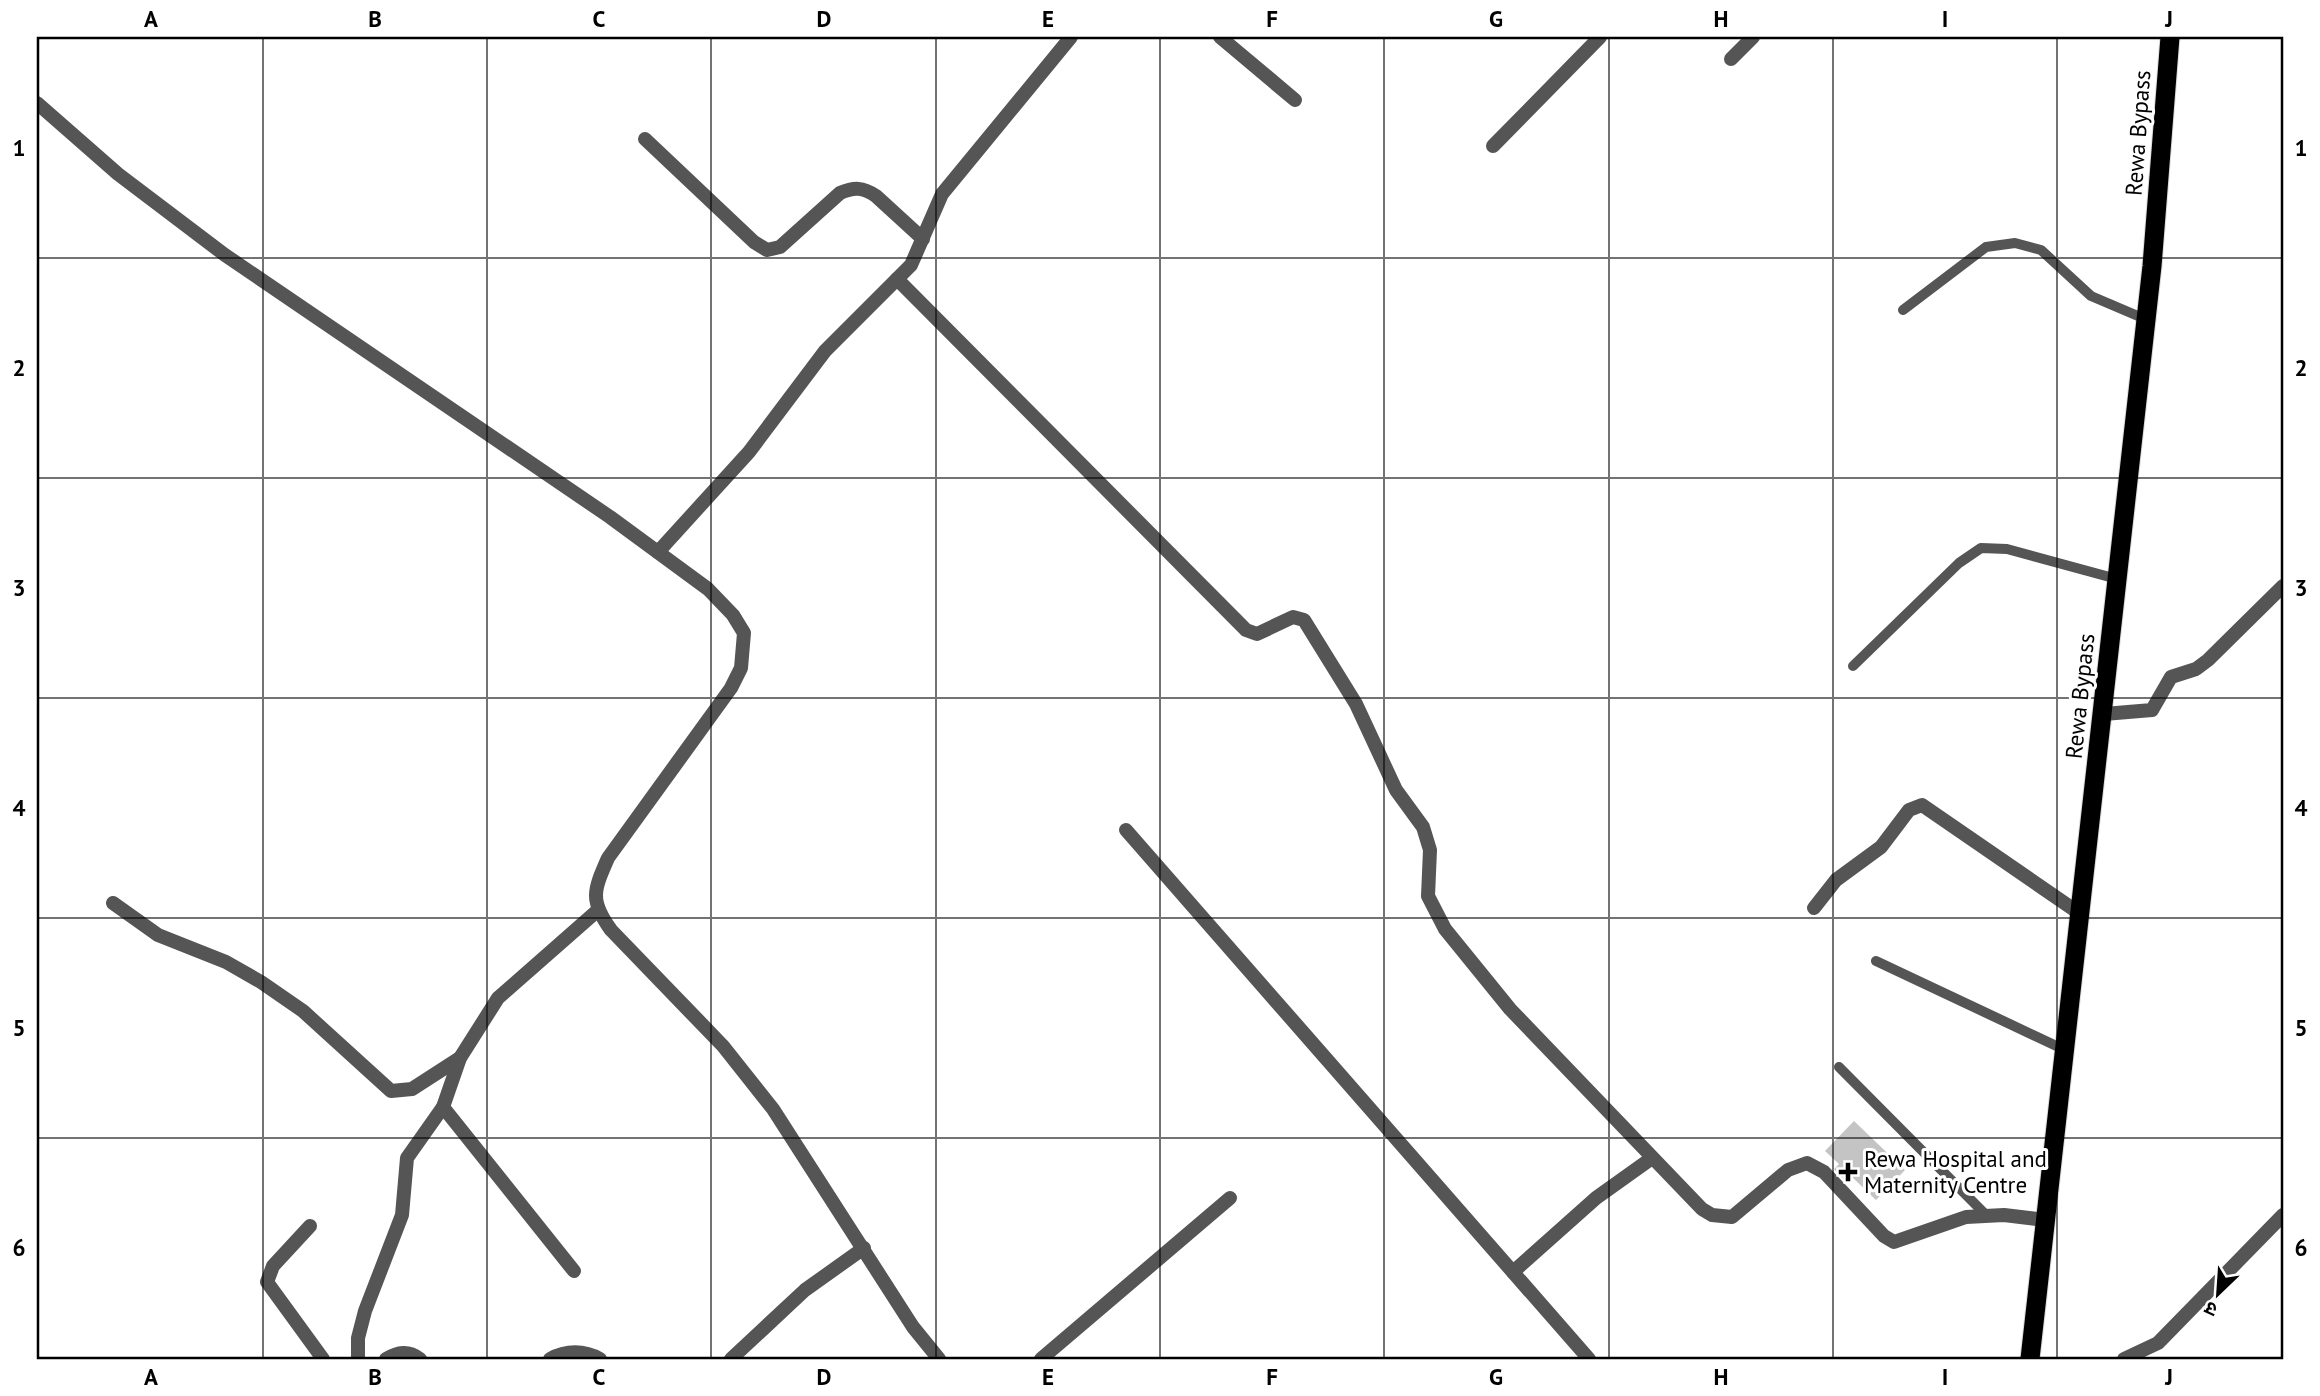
<svg xmlns="http://www.w3.org/2000/svg" width="2320" height="1396" viewBox="0 0 2320 1396" font-family="'PT Sans','Noto Sans Devanagari',sans-serif">
<style>
.building{fill:#c4c4c4}
.lines{fill:none;stroke-linecap:round;stroke-linejoin:round}
.trunk-casing{stroke:#dbdbdb;stroke-width:21}
.service{stroke:#555;stroke-width:10}
.minor{stroke:#555;stroke-width:14}
.trunk{stroke:#000;stroke-width:19}
.grid{fill:none;stroke:#000;stroke-width:2;stroke-opacity:0.55}
.poi-dot{fill:#000;stroke:#fff;stroke-width:2.5}
.labels{text-anchor:middle;stroke-width:6;stroke-linejoin:round;paint-order:stroke}
.street-label{font-size:23px;fill:#000;stroke:#fff}
.poi-label{font-size:23px;fill:#000;stroke:#fff;text-anchor:start}
.neatline{fill:none;stroke:#000;stroke-width:2.5}
.grid-label{font-size:23px;text-anchor:middle;font-weight:bold;fill:#000}
</style>
<rect width="100%" height="100%" fill="#fff"/>
<!-- building -->
<polygon class="building" points="1854,1121 1905,1170 1876,1200 1851,1176 1846,1181 1834,1169 1839,1164 1825,1151"/>
<g class="lines">
<defs>
<polyline id="trunk" points="2030,1359 2152,266 2170,37"/>
</defs>
<!-- trunk casing -->
<use href="#trunk" class="trunk-casing"/>
<!-- service -->
<g class="service">
<polyline points="1903,310 1986,247 2015,243 2041,250 2091,296 2145,319"/>
<polyline points="1853,666 1959,563 1981,548 2007,549 2117,579"/>
<polyline points="1876,961 2065,1050"/>
<polyline points="1839,1067 1986,1215"/>
</g>
<!-- minor -->
<g class="minor">
<polyline points="1220,37 1295,100"/>
<polyline points="1731,59 1753,37"/>
<path d="M37 103 118 174 225 255 610 517 708 589 733 615 744 633 741 668 731 688 608 858C594 890 589 900 611 930L723 1046 773 1109 913 1327 939 1359"/>
<path d="M645 139 754 242 767 250 780 247 840 193C854 187 863 187 876 196L923 239"/>
<polyline points="1493,146 1600,37"/>
<polyline points="897,279 1246,630 1257,634 1293,617 1304,620 1356,704 1396,790 1423,827 1430,850 1428,896 1445,929 1510,1009 1702,1209 1712,1215 1732,1217 1788,1170 1807,1163 1824,1172 1884,1236 1894,1242 1966,1217 2004,1215 2045,1220"/>
<polyline points="658,552 749,452 825,351 911,265 942,194 1071,37"/>
<polyline points="2104,714 2152,710 2171,677 2196,669 2208,660 2283,586"/>
<polyline points="1126,830 1589,1359"/>
<polyline points="113,903 158,935 226,962 261,982 303,1011 391,1091 412,1089 460,1058"/>
<polyline points="1814,908 1836,880 1881,847 1909,810 1922,805 2079,913"/>
<polyline points="443,1107 574,1271"/>
<polyline points="310,1226 273,1266 267,1282 323,1359"/>
<polyline points="1513,1272 1596,1198 1652,1158"/>
<polyline points="358,1359 358,1338 365,1311 402,1215 407,1158 443,1107 460,1058 498,998 597,911"/>
<path d="M386 1359C398 1352 408 1350 420 1359"/>
<path d="M550 1359C566 1350 584 1350 600 1359"/>
<polyline points="731,1359 805,1290 864,1248"/>
<polyline points="1041,1359 1230,1198"/>
<polyline points="2124,1359 2158,1343 2283,1215"/>
</g>
<!-- trunk -->
<use href="#trunk" class="trunk"/>
</g>
<!-- grid -->
<path class="grid" d="M263 37V1359M487 37V1359M711 37V1359M936 37V1359M1160 37V1359M1384 37V1359M1609 37V1359M1833 37V1359M2057 37V1359M37 258H2283M37 478H2283M37 698H2283M37 918H2283M37 1138H2283"/>
<!-- markers -->
<path class="poi-dot" d="M1844.5 1161.5h7v7h7v7h-7v7h-7v-7h-7v-7h7z"/>
<g class="labels">
<!-- street labels -->
<g class="street-label">
<text transform="translate(2138 133) rotate(-86)" y="8">Rewa Bypass</text>
<text transform="translate(2080 696) rotate(-84)" y="8">Rewa Bypass</text>
</g>
<!-- poi labels -->
<g class="poi-label">
<text x="1864" y="1167">Rewa Hospital and<tspan x="1864" dy="26">Maternity Centre</tspan></text>
</g>
</g>
<!-- border -->
<rect width="2320" height="1396" fill="none" stroke="#ffffff" stroke-width="77"/>
<!-- north arrow -->
<g transform="translate(2218 1294) rotate(205)" stroke="#ffffff" stroke-width="5" paint-order="stroke">
<path d="M0-5L12 26L0 18L-12 26Z" fill="#000000"/>
<text y="-10" font-size="19" font-weight="bold" text-anchor="middle" fill="#000000">उ</text>
</g>
<rect x="38" y="38" width="2244" height="1320" class="neatline"/>
<g class="grid-label">
<text x="151" y="27">A</text>
<text x="375" y="27">B</text>
<text x="599" y="27">C</text>
<text x="824" y="27">D</text>
<text x="1048" y="27">E</text>
<text x="1272" y="27">F</text>
<text x="1496" y="27">G</text>
<text x="1721" y="27">H</text>
<text x="1945" y="27">I</text>
<text x="2169" y="27">J</text>
<text x="19" y="156">1</text>
<text x="2301" y="156">1</text>
<text x="19" y="376">2</text>
<text x="2301" y="376">2</text>
<text x="19" y="596">3</text>
<text x="2301" y="596">3</text>
<text x="19" y="816">4</text>
<text x="2301" y="816">4</text>
<text x="19" y="1036">5</text>
<text x="2301" y="1036">5</text>
<text x="19" y="1256">6</text>
<text x="2301" y="1256">6</text>
<text x="151" y="1385">A</text>
<text x="375" y="1385">B</text>
<text x="599" y="1385">C</text>
<text x="824" y="1385">D</text>
<text x="1048" y="1385">E</text>
<text x="1272" y="1385">F</text>
<text x="1496" y="1385">G</text>
<text x="1721" y="1385">H</text>
<text x="1945" y="1385">I</text>
<text x="2169" y="1385">J</text>
</g>
</svg>
